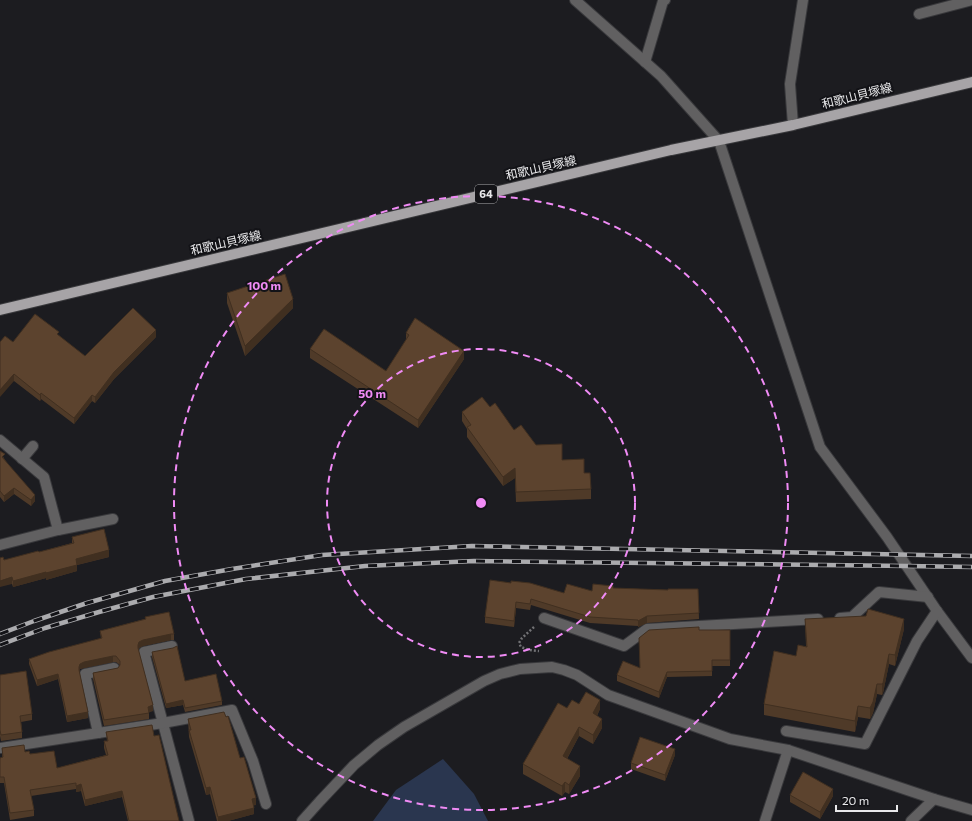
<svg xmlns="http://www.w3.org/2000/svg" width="972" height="821" viewBox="0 0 972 821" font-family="Commissioner,'Noto Sans JP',sans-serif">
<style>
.water{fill:#2a364f}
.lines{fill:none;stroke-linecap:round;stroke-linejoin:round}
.street-casing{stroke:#39393c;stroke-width:12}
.primary-casing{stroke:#39393c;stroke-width:12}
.path{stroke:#727275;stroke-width:2.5;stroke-dasharray:2 2;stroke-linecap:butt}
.street{stroke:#616061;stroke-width:10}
.primary{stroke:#a7a4a7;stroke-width:10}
.rail-casing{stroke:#ababae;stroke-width:4.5}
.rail{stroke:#131317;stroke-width:3;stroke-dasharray:9;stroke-linecap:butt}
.wall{fill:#4f3a28}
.shaded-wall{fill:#402f20}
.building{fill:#5c432e;stroke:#402f20}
.ring{fill:none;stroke:#f08bf5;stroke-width:2;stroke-dasharray:7 5}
.labels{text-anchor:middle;stroke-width:4;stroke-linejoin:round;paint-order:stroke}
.shield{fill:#131317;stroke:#a9a9ab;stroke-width:1}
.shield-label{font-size:11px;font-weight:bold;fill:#e9e9eb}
.street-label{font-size:12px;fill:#e9e9eb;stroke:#131317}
.centre{fill:#f08bf5;stroke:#131317;stroke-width:2}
.ring-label{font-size:12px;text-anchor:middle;font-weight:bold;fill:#f08bf5;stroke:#131317;stroke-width:4;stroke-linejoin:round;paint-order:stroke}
</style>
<rect width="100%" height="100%" fill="#1c1c20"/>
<!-- water -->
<polygon class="water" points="443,759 474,794 488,821 373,821 396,790"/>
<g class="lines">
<defs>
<g id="street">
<polyline points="575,0 661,76 719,141 820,447 887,537 937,611 972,658"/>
<polyline points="919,14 972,0"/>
<polyline points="645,62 663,1 665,0"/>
<polyline points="793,125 790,84 803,0"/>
<polyline points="0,440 44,477 58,530"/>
<polyline points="22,459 33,446"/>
<polyline points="0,545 58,530 113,519"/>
<polyline points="544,618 624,646 647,629 818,619"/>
<polyline points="840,618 852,617 879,592 928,597"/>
<polyline points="172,646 144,652 189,821"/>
<polyline points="786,731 865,744 917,641 937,611"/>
<polyline points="98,733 85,674 114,668"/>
<polyline points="0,748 163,723 232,710 253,761 266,804"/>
<polyline points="302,821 320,801 354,765 378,745 404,727 484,681 500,674 520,669 552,667 564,670 577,675 608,695 730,739 788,750 934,799 972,810"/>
<polyline points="765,821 788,750"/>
<polyline points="911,821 934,799"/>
</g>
<polyline id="primary" points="0,310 671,150 793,125 972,82"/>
</defs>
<!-- street casing -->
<use href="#street" class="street-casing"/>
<!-- primary casing -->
<use href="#primary" class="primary-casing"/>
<!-- path -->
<polyline class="path" points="534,627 522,638 519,643 521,647 529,650 539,651"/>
<!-- street -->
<use href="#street" class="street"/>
<!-- primary -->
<use href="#primary" class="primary"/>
<defs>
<g id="rail">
<polyline points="0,634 34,621 87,603 165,581 232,569 322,555 472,546 972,556"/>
<polyline points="0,645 45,628 99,612 153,597 246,579 365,566 474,561 907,566 972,567"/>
</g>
</defs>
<!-- rail casing -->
<use href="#rail" class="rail-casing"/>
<!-- rail -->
<use href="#rail" class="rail"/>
</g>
<!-- wall -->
<g class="wall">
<polygon points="227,293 293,308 245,356 227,303"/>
<polygon points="406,333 464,359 418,428 310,358 310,349 386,371 406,341"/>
<polygon points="59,336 85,356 156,337 114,379 95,403 92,401 74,424 41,399 40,401 14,381 13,342"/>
<polygon points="490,407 514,430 536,445 584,473 591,489 591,499 516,502 515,478 503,486 467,437 467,429 462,421 462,412"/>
<polygon points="0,451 5,460 35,501 31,506 14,494 4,502 0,497"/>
<polygon points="72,537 109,557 77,565 77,571 46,580 46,578 13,587 4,560 39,552 72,543"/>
<polygon points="511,583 564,593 592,591 613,588 668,590 698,589 699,619 647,623 638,627 638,626 590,623 531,605 530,610 516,608 514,627 485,623 485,617"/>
<polygon points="145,617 174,634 174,640 171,640 143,646 139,648 138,650 153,711 149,712 149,719 104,726 93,679 93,673 118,668 120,665 116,662 113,662 84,668 80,669 79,672 88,718 67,722 58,679 37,686 29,664 29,659 101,639 100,631 145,619"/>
<polygon points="805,619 904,629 895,666 889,664 883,693 882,695 877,694 873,713 870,719 858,717 855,732 764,715 764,704 796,656 806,646"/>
<polygon points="699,630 730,630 730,666 712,666 712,676 667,677 659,698 617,681 617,675 640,668"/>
<polygon points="152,652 185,681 222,701 222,705 185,712 183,705 166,708 152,657"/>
<polygon points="0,675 32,714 32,720 21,722 22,732 22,738 1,741 0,736"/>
<polygon points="579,704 600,709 597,716 602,728 593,744 579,736 567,759 580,776 569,794 565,792 562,796 523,774 523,764"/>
<polygon points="226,717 240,758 256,805 254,805 254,814 228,821 217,821 210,794 206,795 189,737 188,719"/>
<polygon points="106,732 154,736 179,821 128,821 122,797 85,806 81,791 76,792 76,789 31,796 34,810 34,816 10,820 4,783 0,783 0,758 2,758 2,748 25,752 57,768 106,755 104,748 104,741 107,741"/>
<polygon points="675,755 665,781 631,769 631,763"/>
<polygon points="790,795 833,796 820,819 790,802"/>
</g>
<!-- shaded-wall -->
<g class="shaded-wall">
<polygon points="293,299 293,308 245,356 245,346"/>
<polygon points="156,330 156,337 114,379 95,403 95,397 114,372"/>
<polygon points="464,351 464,359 418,428 418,420"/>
<polygon points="14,374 14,381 0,397 0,390"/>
<polygon points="41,393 41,399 40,401 40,395"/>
<polygon points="92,395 92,401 74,424 74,418"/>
<polygon points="515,468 515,478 503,486 503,477"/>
<polygon points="14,488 14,494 4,502 4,496"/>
<polygon points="35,495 35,501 31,506 31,500"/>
<polygon points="109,550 109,557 77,565 77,571 46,580 46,573 76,559"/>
<polygon points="46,572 46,578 13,587 13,581"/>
<polygon points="12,577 12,584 0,587 0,581"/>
<polygon points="516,602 516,608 514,627 514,621"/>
<polygon points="647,616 647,623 638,627 638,621"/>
<polygon points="904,619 904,629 895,666 895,655"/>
<polygon points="171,634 171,640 143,646 139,648 138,651 138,645 139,642 143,640"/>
<polygon points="889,654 889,664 883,693 882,695 882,684"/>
<polygon points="113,656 113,662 84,668 80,669 79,672 79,667 80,664 84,662"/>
<polygon points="667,672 667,677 659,698 659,692"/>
<polygon points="58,674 58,679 37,686 37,680"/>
<polygon points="877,684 877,694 873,713 870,719 870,708"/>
<polygon points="183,700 183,705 166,708 166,704"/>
<polygon points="600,700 600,709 593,723 593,713"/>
<polygon points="153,705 153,711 148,712 148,707"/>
<polygon points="858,706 858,717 855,732 855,721"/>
<polygon points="88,712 88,718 67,722 67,716"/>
<polygon points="602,719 602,728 593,744 593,735"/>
<polygon points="579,727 579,736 563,766 563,756"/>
<polygon points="675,749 675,755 665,781 665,775"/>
<polygon points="580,766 580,776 569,794 569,785"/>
<polygon points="565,782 565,792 562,796 562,786"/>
<polygon points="81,784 81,791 76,792 76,786"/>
<polygon points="210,787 210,794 206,795 206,788"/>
<polygon points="833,789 833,796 820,819 820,812"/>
<polygon points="122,791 122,797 85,806 85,800"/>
<polygon points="256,798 256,805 252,806 252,799"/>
<polygon points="254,808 254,814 228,821 218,821 218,817"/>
</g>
<!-- building -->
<g class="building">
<polygon points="285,274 293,299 245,346 227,293"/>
<polygon points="133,308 156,330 114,372 95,397 92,395 74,418 41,393 40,395 14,374 0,390 0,342 5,336 13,342 35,314 59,332 57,334 85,356"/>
<polygon points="415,318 464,351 418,420 310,349 324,329 386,371 409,335 406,333"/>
<polygon points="482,397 490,407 495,403 514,430 521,425 536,445 562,444 562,460 584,459 584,473 590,473 591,489 516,492 515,468 503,477 467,427 471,425 462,412"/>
<polygon points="0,451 5,454 2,457 35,495 31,500 14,488 4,496 0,491"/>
<polygon points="104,529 109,550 76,559 77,565 46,573 46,572 13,581 12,577 0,581 0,558 3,557 4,560 38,551 39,552 74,543 72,537"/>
<polygon points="490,580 511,583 511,581 530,583 564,593 567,584 592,591 593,584 613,586 613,588 668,590 668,589 698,589 699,613 647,616 638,621 638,620 590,617 531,599 530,604 516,602 514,621 485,617"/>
<polygon points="868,609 904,619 895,655 889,654 883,683 882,684 877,684 873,702 870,708 858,706 855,721 764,704 774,651 796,656 798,645 807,647 805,619 866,616"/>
<polygon points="169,612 174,634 171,634 143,640 139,642 138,645 138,648 153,705 148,707 149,713 104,720 93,673 118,668 120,665 120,661 116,656 113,656 84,662 80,664 79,667 79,670 88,712 67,716 58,674 37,680 29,659 49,652 102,638 100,631 146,619 145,617"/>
<polygon points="699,627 699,630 730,630 730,660 712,660 712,671 667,672 659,692 617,675 623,661 640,668 639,638 649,630"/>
<polygon points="177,646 185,681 216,674 222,701 185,708 183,700 166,704 152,652 173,648"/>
<polygon points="26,671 32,714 20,716 22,732 1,735 0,730 0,675"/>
<polygon points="586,692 600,700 593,713 602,719 593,735 579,727 563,756 580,766 569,785 565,782 562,786 523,764 558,703 567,708 572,700 579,704"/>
<polygon points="224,712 226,717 228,716 240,758 244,757 256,798 252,799 254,808 218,817 210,787 206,788 189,730 191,730 188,719"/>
<polygon points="152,725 154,736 159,735 179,821 129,821 122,791 85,800 81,784 76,786 76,783 30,790 34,810 10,813 4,777 0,777 0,758 3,757 2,748 24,745 25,752 29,751 30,754 54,751 57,768 108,755 104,741 108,741 106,732"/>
<polygon points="640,737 675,749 665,775 631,763"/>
<polygon points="803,772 833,789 820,812 790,795"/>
</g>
<!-- distance rings -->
<g class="ring">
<circle cx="481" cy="503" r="154"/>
<circle cx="481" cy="503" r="307"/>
</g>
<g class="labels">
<!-- shield labels -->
<rect class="shield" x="475" y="185" width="22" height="18" rx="3"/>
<g class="shield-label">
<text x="486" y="198">64</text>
</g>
<!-- street labels -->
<g class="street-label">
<text transform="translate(857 96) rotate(-14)" y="4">和歌山貝塚線</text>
<text transform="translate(541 168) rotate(-13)" y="4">和歌山貝塚線</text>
<text transform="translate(226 243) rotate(-13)" y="4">和歌山貝塚線</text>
</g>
</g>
<circle cx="481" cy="503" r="6" class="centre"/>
<g class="ring-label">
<text x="264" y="290">100 m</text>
<text x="372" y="398">50 m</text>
</g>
<!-- scale -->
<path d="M836 805v6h61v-6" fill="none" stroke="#e9e9eb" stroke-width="2"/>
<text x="842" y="805" font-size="12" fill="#e9e9eb" stroke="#131317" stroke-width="3" paint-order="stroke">20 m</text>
</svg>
